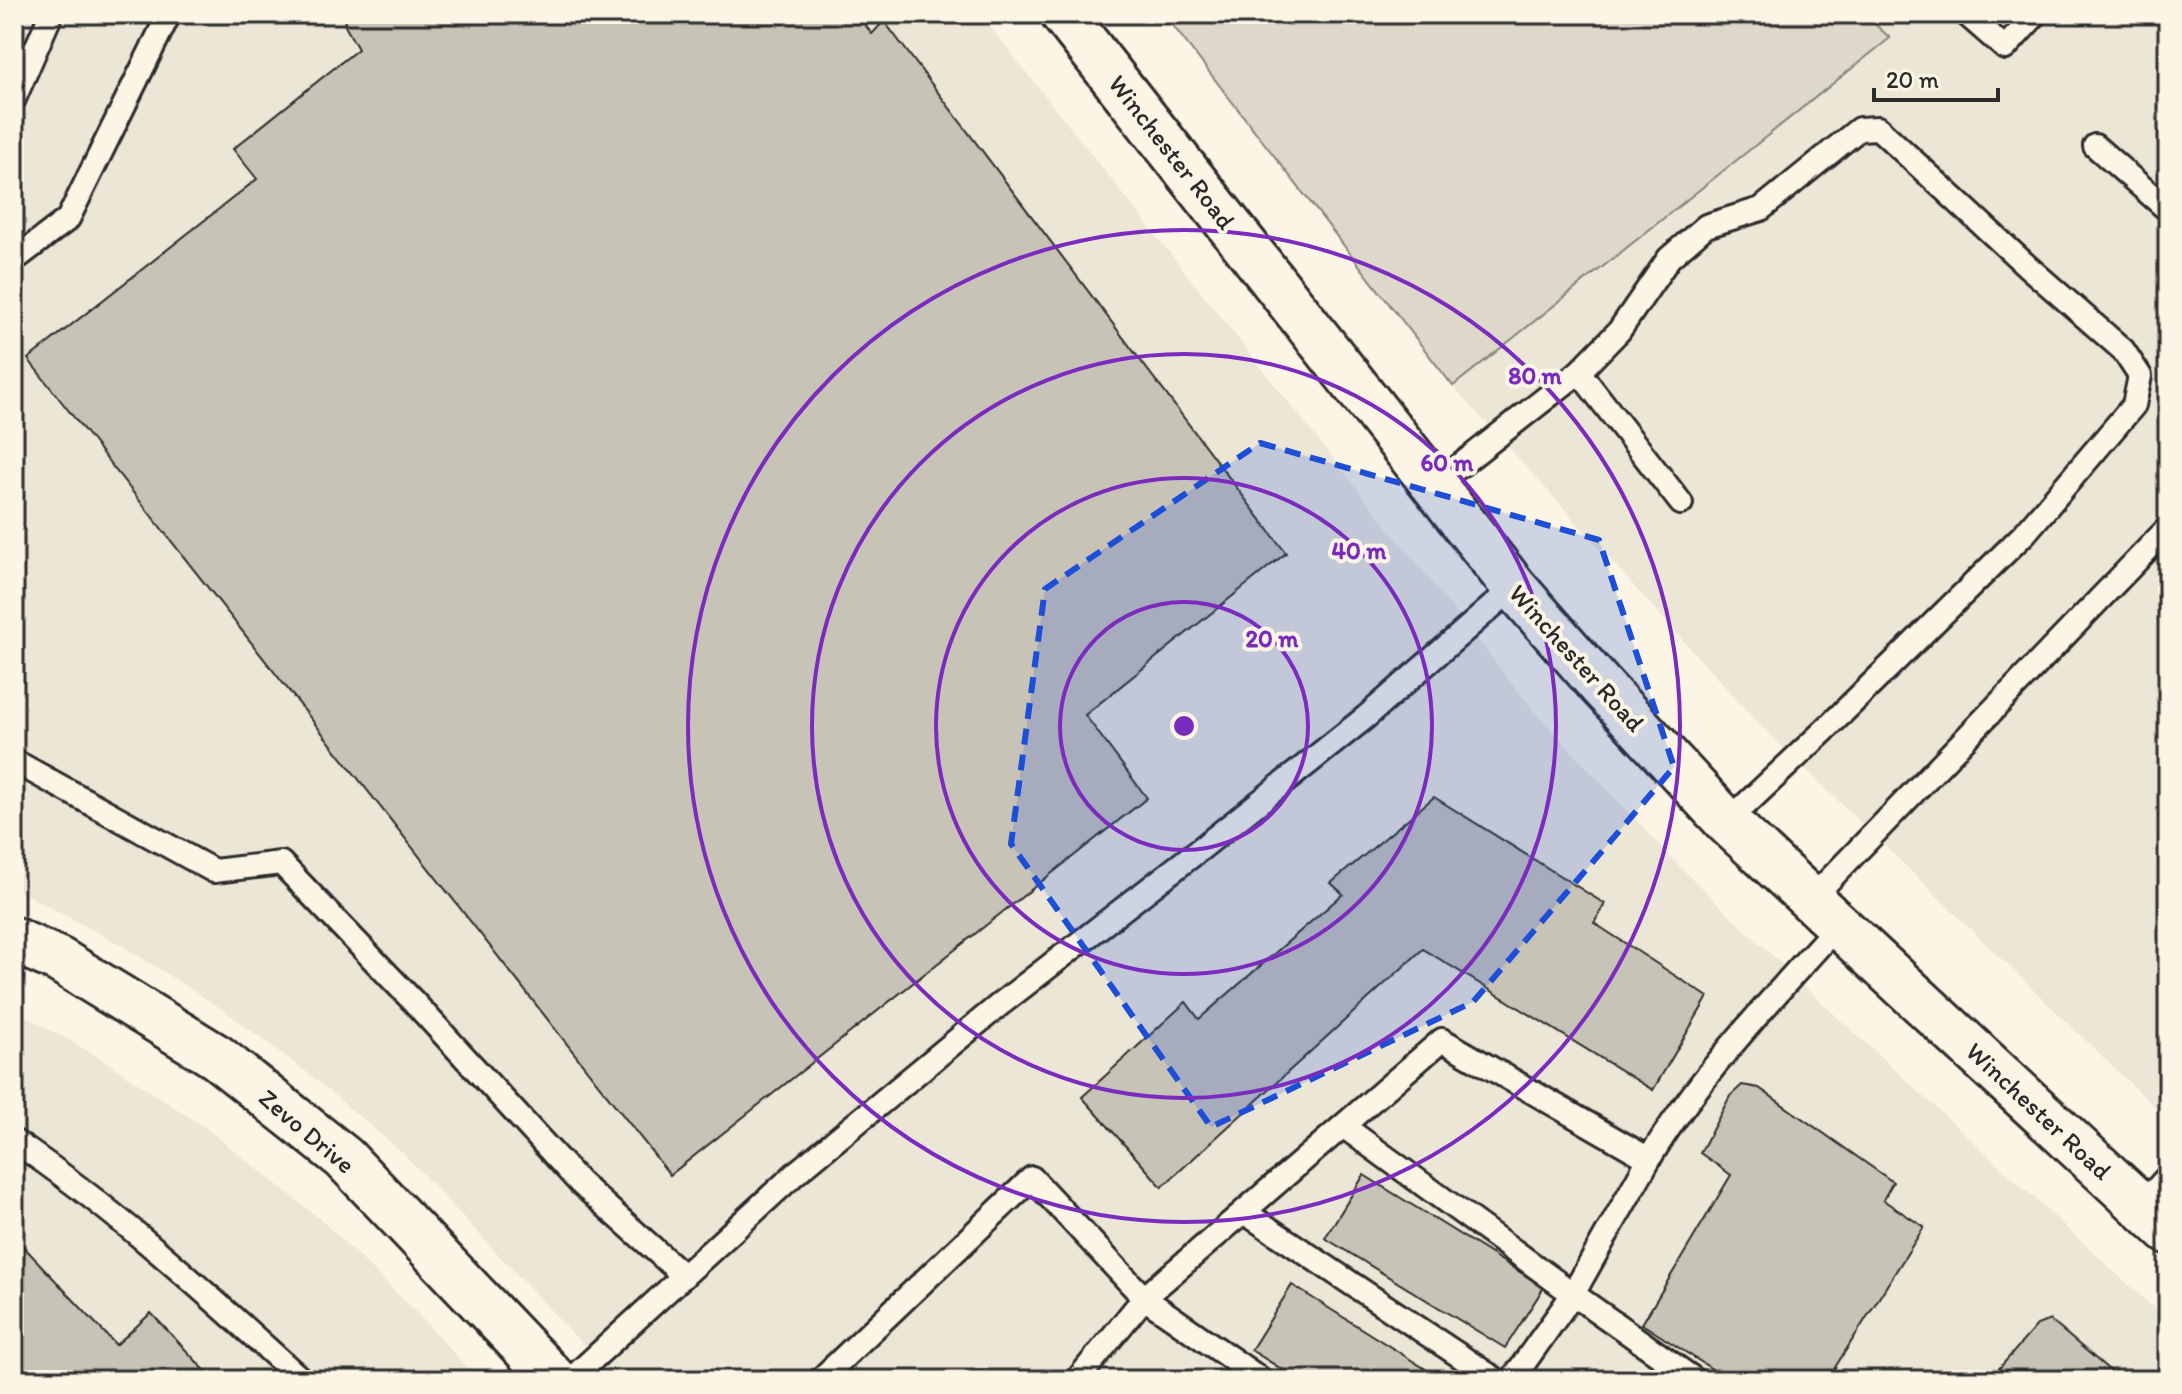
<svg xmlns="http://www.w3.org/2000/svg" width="2182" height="1394" viewBox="0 0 2182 1394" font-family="Itim,sans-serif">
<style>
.built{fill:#ece6d7}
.green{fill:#ded8ca;stroke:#84827a;stroke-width:2}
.building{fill:#c8c3b7;stroke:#2b2b2b;stroke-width:2}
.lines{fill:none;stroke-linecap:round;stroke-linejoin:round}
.service-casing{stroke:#2b2b2b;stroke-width:28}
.minor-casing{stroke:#2b2b2b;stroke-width:50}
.tertiary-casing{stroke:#2b2b2b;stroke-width:50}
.service{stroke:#fcf5e5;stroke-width:22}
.minor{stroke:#fcf5e5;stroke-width:44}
.tertiary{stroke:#fcf5e5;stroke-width:44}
.marked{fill:#1d4ed8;fill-opacity:0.2;stroke:#1d4ed8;stroke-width:6;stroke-dasharray:16 10;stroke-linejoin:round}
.ring{fill:none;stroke:#7b2cbf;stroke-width:4}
.labels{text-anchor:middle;stroke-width:8;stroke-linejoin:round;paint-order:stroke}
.street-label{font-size:26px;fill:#2b2b2b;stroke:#fcf5e5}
.centre{fill:#7b2cbf;stroke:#fcf5e5;stroke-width:4}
.ring-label{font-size:24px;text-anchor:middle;font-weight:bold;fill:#7b2cbf;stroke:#fcf5e5;stroke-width:8;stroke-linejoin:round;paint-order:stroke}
</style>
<rect width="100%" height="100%" fill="#fcf5e5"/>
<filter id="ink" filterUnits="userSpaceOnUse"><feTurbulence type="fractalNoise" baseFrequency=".0125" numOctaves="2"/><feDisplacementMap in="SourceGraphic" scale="16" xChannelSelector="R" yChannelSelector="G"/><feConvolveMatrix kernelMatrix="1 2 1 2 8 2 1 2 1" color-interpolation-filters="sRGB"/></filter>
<g filter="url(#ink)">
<!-- built -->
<g class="built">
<polygon points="14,14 980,14 1533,710 1682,869 1821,1002 2168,1321 2168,1380 616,1380 402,1152 308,1073 222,1009 123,946 14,888"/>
<polygon points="1863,14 2168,14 2168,1120 1755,720 1453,386 1889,39"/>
<polygon points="14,1010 97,1056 207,1129 319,1218 415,1311 478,1380 14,1380"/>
</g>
<!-- green -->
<polygon class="green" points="1164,14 1864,14 1890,38 1453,386"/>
<!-- building -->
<g class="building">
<polygon points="344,14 857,14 872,34 884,21 1286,553 1085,715 1147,798 670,1175 28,359 257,179 233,149 358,49 345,26"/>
<polygon points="1434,797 1605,904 1594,923 1708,997 1653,1090 1423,949 1162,1187 1082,1097 1186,1002 1199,1019 1343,894 1331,883"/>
<polygon points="1742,1085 1759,1088 1893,1182 1883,1200 1924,1227 1827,1380 1729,1380 1642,1324 1731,1175 1700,1153 1730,1096"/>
<polygon points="1364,1175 1544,1287 1505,1348 1325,1238"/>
<polygon points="23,1246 116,1345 151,1313 214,1380 14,1380 14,1255"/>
<polygon points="1292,1285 1443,1380 1299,1380 1251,1350"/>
<polygon points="2050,1320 2121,1380 1989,1380 2037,1325"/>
</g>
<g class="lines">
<defs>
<g id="service">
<polyline points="1966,14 2005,48 2036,14"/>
<polyline points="14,99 51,14"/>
<polyline points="2095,146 2168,210"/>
<polyline points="14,260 68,219 169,14"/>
<polyline points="1579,372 1619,331 1669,258 1706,226 1761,209 1859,129 1878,128 2027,266 2123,350 2140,376 2134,405 2025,533 1827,728 1727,822"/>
<polyline points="1434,486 1579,372 1681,503"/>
<polyline points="14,761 214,871 281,863 413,1001 580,1183 684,1276"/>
<polyline points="1811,899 2168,528"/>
<polyline points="1343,1126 1573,1294 1512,1380"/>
<path d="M14 1141C118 1211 209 1296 302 1380"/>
<polyline points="1649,1159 1573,1294 1695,1380"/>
<polyline points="2141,1206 2168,1176"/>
<polyline points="1244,1212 1496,1380"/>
<polyline points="570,1380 796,1173 998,1006 1203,847 1366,717 1514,587"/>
<path d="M820 1380 1032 1178 1144 1298 1442 1040 1649 1159C1701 1073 1772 999 1839 924"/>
<polyline points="1077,1380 1144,1298 1262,1380"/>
</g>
<polyline id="minor" points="14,940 59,960 217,1057 344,1158 555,1380"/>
<polyline id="tertiary" points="1063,14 1514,587 1601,686 1727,822 2168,1231"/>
</defs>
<!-- service casing -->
<use href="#service" class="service-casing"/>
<!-- minor casing -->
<use href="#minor" class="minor-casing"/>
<!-- tertiary casing -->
<use href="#tertiary" class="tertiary-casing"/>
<!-- service -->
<use href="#service" class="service"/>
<!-- minor -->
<use href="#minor" class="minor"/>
<!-- tertiary -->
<use href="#tertiary" class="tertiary"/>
</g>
</g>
<!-- marked area -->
<path class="marked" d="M1260 443 1599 540 1674 767 1473 1002 1211 1127 1011 844 1045 589Z"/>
<!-- distance rings -->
<g class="ring">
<circle cx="1184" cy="726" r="124"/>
<circle cx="1184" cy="726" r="248"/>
<circle cx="1184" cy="726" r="372"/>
<circle cx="1184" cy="726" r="496"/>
</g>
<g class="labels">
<!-- street labels -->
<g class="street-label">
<text transform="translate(1172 152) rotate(52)" y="9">Winchester Road</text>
<text transform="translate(1577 658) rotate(48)" y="9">Winchester Road</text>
<text transform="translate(2039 1111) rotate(43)" y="9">Winchester Road</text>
<text transform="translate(307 1131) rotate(40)" y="9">Zevo Drive</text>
</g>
</g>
<circle cx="1184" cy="726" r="12" class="centre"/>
<g class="ring-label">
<text x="1535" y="384">80 m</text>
<text x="1447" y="471">60 m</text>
<text x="1359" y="559">40 m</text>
<text x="1272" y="647">20 m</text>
</g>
<!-- margin -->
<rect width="2182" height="1394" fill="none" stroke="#fcf5e5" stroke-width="48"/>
<rect x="24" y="24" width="2134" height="1346" fill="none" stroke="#2b2b2b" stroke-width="3" filter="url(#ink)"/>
<!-- scale -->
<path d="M1874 88v12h124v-12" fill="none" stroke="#2b2b2b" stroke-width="4"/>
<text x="1886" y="88" font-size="24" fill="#2b2b2b" stroke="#fcf5e5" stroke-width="6" paint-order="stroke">20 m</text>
</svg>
